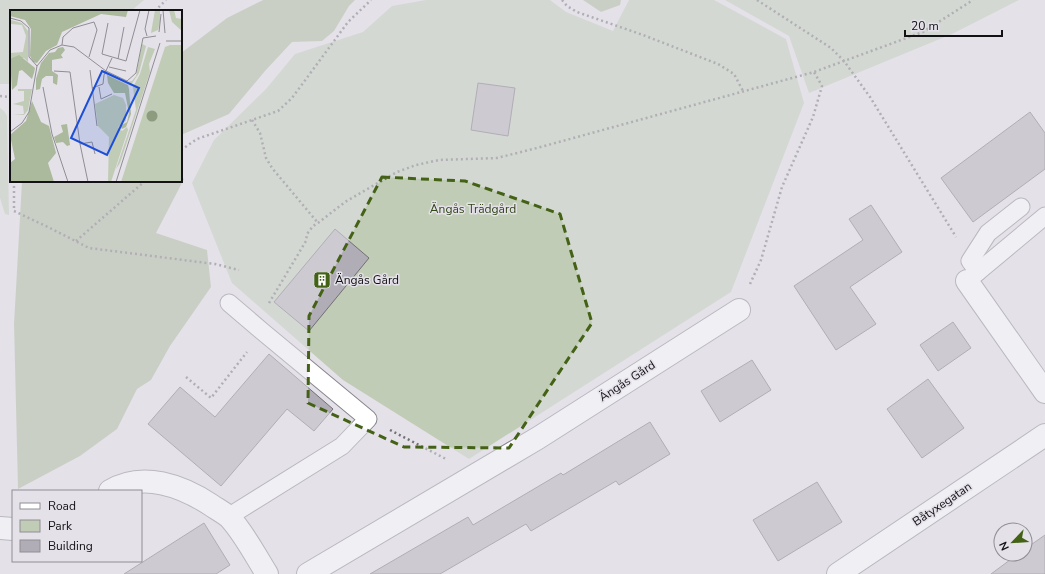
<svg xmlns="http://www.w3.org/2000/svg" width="1045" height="574" viewBox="0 0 1045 574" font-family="'Nunito Sans',sans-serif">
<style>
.green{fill:#c0ccb5}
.forest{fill:#abb99c}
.building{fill:#b1adb6;stroke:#726f76}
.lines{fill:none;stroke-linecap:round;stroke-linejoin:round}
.lane-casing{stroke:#89868e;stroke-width:19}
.street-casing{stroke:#89868e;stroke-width:24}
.path{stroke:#737176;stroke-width:2.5;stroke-dasharray:2 3;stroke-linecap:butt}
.lane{stroke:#fff;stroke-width:17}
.street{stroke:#fff;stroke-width:22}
.marked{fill:none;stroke:#436216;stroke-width:3;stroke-dasharray:8 5;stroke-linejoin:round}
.labels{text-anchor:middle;stroke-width:3;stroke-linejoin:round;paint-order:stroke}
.park-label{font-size:12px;fill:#314517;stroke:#e4e1e9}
.poi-label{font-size:12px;fill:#121114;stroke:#e4e1e9;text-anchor:start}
.street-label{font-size:12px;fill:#121114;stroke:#e4e1e9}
.inset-road{fill:none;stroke:#908e94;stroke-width:1}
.view{fill:#1d4ed8;fill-opacity:0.15;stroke:#1d4ed8;stroke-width:2}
.inset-edge{fill:none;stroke:#121114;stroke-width:2}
</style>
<rect width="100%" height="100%" fill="#e4e1e9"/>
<!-- green -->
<g class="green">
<polygon points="0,0 144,0 131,11 11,11 11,84 0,84"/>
<polygon points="426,0 550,0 566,12 613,31 629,0 714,0 786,39 804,103 731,292 469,459 343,380 232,283 192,183 214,140 266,89 295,54 363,32 392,6"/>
<polygon points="725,0 1019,0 952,34 809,93 789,36"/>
<polygon points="0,108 4,111 7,116 9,215 5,214 0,198"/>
</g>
<!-- forest -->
<g class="forest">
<polygon points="263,0 355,0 349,6 334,31 322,41 292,42 265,71 229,114 181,135 181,53 227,18"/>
<polygon points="583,0 621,0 620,5 601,12"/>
<polygon points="181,177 184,179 156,233 207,250 211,287 170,346 151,380 137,389 117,429 80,456 18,489 14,324 22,181 181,181"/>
</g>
<!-- building -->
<g class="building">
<polygon points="478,83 515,88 508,136 471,130"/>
<polygon points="1030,112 1045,133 1045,169 973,222 941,178"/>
<polygon points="871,205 902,252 850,287 876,324 836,350 794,286 863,240 849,219"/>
<polygon points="335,229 369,258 309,331 274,302"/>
<polygon points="953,322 971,348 938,371 920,345"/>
<polygon points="269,354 333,409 314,431 287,409 221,486 148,424 180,387 215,417"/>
<polygon points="752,360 771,390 720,422 701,391"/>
<polygon points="928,379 964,428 922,458 887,409"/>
<polygon points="650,422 670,454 619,485 616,481 531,531 526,524 440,574 370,574 468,517 473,525 561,473 563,475"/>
<polygon points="817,482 842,522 778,561 753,520"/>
<polygon points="204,523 230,565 216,574 124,574"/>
<polygon points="1045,535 1045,574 991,574 1018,554 1025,554 1025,549"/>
</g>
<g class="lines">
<defs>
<g id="lane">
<polyline points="978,272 970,261 988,233 1021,207"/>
<polyline points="967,281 1045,216"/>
<polyline points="228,517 342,446 368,419 263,332 229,303"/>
</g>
<g id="street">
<polyline points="967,281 1045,392"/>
<path d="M110 491C143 471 182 486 211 505 217 509 224 513 229 517 244 533 255 555 267 574"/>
<polyline points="0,528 13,529"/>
<polyline points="308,574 538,438 739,310"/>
<polyline points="838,574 1045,435"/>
</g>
</defs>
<!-- lane casing -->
<use href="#lane" class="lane-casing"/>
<!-- street casing -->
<use href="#street" class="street-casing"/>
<!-- path -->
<g class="path">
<polyline points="562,0 567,6 577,12 643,35 718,64 734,74 743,91"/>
<polyline points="757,0 831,48 844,61 870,97 956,237"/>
<polyline points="155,11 166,0"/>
<polyline points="0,96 11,97"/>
<polyline points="252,120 260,133 266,158 272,168 318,223"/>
<polyline points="181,150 197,139 278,111 292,98 348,22 371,0"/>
<polyline points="14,181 14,211 50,228 89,248 215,264 239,270"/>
<polyline points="76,241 145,181"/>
<polyline points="750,284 761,260 782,187 813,117 822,86 814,72"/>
<polyline points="269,303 306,241 307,234 313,226 318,223 345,202 397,172 416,165 439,160 497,158 537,148 814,72 923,32 973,0"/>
<polyline points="186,377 211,398 247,352"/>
<polyline points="390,430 446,459"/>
</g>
<!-- lane -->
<use href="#lane" class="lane"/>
<!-- street -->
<use href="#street" class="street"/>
</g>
<!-- marked area -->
<path d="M0 0H1045V574H0ZM382 177 465 181 560 214 592 323 509 448 404 447 308 403 309 316Z" fill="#e4e1e9" fill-opacity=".55" fill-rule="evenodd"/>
<path class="marked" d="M382 177 465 181 560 214 592 323 509 448 404 447 308 403 309 316Z"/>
<!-- icons -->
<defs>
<symbol id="building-square" viewBox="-11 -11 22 22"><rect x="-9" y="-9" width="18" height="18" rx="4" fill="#436216" stroke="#e4e1e9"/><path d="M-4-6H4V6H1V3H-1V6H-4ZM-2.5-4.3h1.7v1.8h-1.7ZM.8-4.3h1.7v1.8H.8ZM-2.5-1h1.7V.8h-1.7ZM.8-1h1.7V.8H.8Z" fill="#fff"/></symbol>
</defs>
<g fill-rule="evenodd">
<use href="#building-square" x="312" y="270" width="20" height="20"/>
</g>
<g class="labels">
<!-- park labels -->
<g class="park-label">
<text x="473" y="213">Ängås Trädgård</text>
</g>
<!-- poi labels -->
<g class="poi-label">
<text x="335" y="284">Ängås Gård</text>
</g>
<!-- street labels -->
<g class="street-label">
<text transform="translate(627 381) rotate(-33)" y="4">Ängås Gård</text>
<text transform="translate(942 504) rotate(-34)" y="4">Båtyxegatan</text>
</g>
</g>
<!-- overview -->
<g transform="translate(10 10)">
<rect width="172" height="172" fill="#e4e1e9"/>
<path d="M145 0H150V12L148 20 141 23ZM159 0H164L166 8 172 9V21L162 12ZM1 10 12 13 18 21V52L14 48 0 49V43L13 42 16 26 12 15 1 14ZM132 34 136 36 129 63 121 75 115 72 122 71 126 66ZM160 35H172V172H111L155 37ZM138 37 145 39 139 54 140 62 110 153 106 159 126 100 123 77 130 64ZM8 79H22L18 100 14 105 3 104H14L13 96 3 94 14 91V81H8ZM104 85 113 88 116 95V111L108 117 112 121 117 117 118 120 101 172H98L99 127 88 116 85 94Z" fill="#c0ccb5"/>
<path d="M0 0H118L116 7 91 4 52 22 47 35 36 41 27 53 23 52 20 46 21 19 15 10 0 6ZM48 38 53 37 55 40 51 45 53 48 42 50V61L48 65 47 75 43 73V66H36L32 69 30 79 26 80V69L31 53 39 43 45 42ZM9 45 25 58 24 63 22 69 12 60 9 61 7 75 2 80 0 49ZM97 65 118 75 119 79 121 104 116 117 112 119 110 116 117 112 119 103 115 83H104L98 73ZM22 91 31 112 39 116 46 143 38 153 44 172H0V153L5 149 0 125 16 111ZM57 114 60 135 57 136 53 132 46 133 44 127 53 122 51 115Z" fill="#abb99c"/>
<path d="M136.5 106a5.5 5.5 0 1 1 11 0a5.5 5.5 0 1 1-11 0Z" fill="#8d9b7f"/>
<path class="inset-road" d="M153 0 155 23M0 8 11 11 19 18V47L27 56M98 13 92 44 116 51 130 0M149 22 151 4M137 26 135 19 139 0M156 31H172M52 35 53 27 63 18 84 12 87 20 79 47M108 49 114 17M99 57 116 61M80 60 87 116M44 61 60 62 70 134 78 172M33 77 42 124 58 172M89 77 91 89 102 84M82 78 93 74 94 65 102 48M0 122 12 113 19 102 27 56 40 40 52 35 64 37 96 61 117 71 126 63 133 28 146 26M70 134 82 132 85 144M106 172 150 33"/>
<path class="view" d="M92 61 129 78 97 145 61 128Z"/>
<rect width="172" height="172" class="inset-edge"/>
</g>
<!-- legend -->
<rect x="12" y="490" width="130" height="72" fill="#e4e1e9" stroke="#908e94"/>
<rect x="20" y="503" width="20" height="6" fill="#ffffff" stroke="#908e94"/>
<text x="48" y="510" font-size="12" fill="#121114">Road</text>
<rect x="20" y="520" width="20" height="12" fill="#c0ccb5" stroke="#908e94"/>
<text x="48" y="530" font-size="12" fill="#121114">Park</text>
<rect x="20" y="540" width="20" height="12" fill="#b1adb6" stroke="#908e94"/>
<text x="48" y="550" font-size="12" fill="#121114">Building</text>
<!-- north arrow -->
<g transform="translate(1013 542) rotate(245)"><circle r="19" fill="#e4e1e9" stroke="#908e94"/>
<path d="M0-3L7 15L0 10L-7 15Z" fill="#436216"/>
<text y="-6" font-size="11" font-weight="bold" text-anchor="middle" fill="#121114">N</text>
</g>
<!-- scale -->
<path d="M905 30v6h97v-6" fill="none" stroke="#121114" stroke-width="2"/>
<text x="911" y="30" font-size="12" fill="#121114" stroke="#e4e1e9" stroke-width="3" paint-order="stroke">20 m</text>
</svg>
